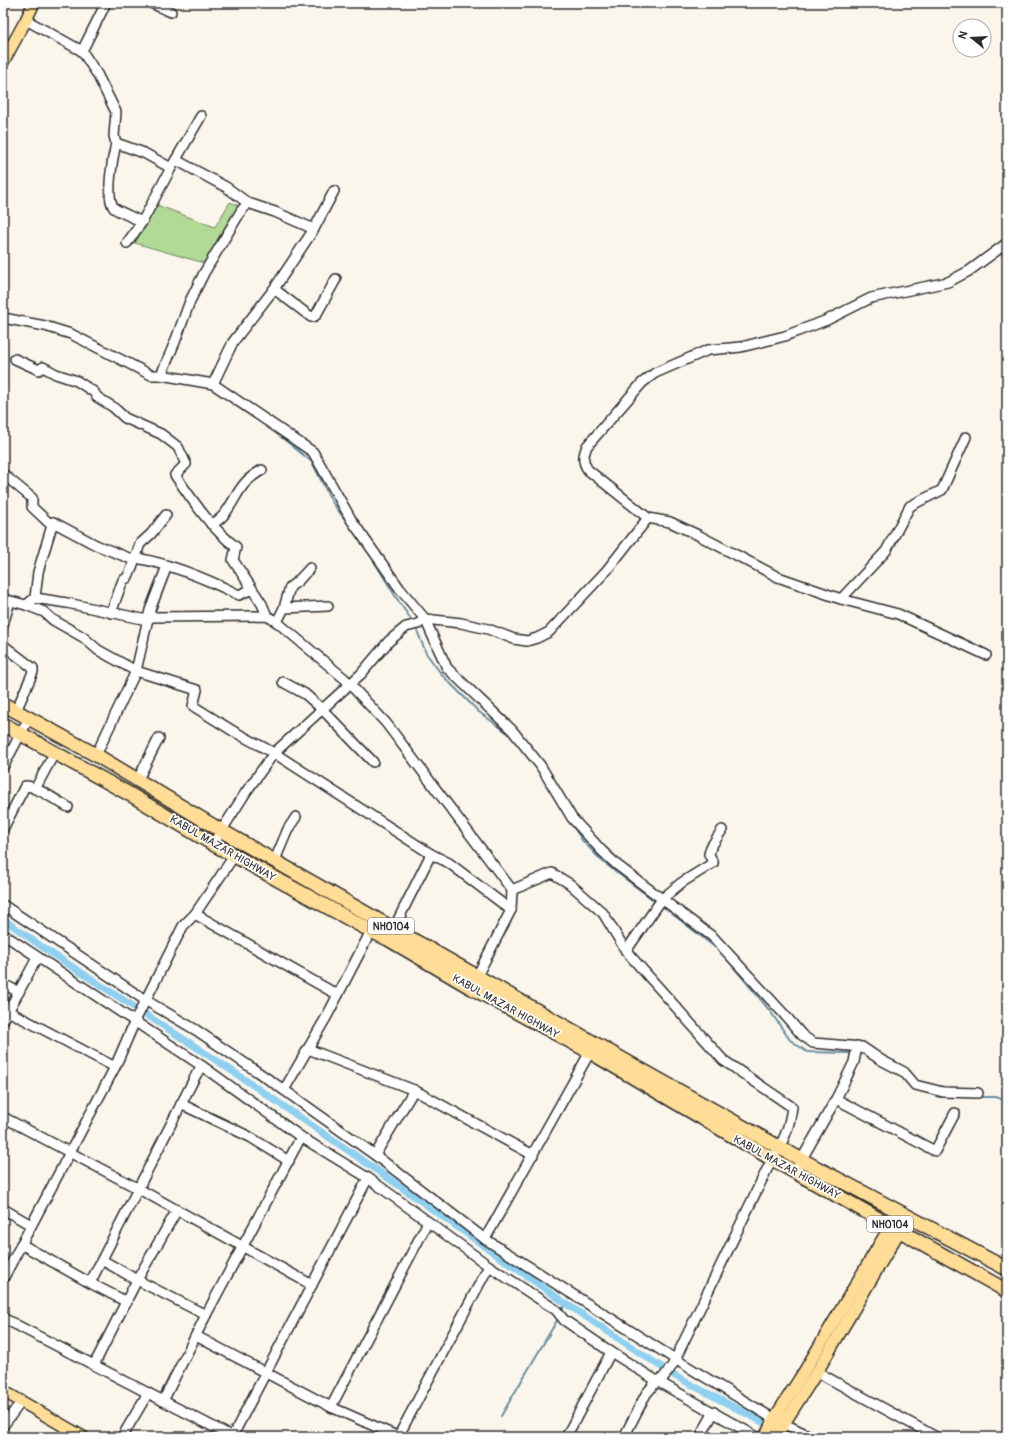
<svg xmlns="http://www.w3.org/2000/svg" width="1010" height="1440" viewBox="0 0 1010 1440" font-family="Pangolin,sans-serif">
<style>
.green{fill:#b1da97;stroke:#6e8261}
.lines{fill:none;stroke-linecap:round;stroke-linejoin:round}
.stream{stroke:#678ea2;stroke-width:2}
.canal{stroke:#8fd0f1;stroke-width:7}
.minor-casing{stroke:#2b2b2b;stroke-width:12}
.major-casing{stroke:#2b2b2b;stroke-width:14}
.highway-casing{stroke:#2b2b2b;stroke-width:16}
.minor{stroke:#fff;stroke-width:9}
.major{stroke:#ffdd96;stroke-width:11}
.highway{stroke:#ffdd96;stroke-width:13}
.labels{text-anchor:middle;stroke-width:3.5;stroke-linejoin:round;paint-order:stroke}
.shield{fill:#fff;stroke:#6b6b6b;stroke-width:1}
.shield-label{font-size:10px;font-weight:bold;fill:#2b2b2b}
.street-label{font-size:11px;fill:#2b2b2b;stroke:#fff}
</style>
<rect width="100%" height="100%" fill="#fbf6ec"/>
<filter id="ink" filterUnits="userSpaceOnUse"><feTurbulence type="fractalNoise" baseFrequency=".025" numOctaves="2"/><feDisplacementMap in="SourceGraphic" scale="8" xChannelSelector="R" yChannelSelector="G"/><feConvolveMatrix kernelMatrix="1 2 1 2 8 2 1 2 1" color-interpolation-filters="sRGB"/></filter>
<g filter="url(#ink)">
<!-- green -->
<polygon class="green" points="230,202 239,206 204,263 135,243 157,205 215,227"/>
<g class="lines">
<!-- stream -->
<g class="stream">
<polyline points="275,432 312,462 332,502 352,529"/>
<polyline points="366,548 399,602 413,622"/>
<polyline points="416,628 426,653 442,675 479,712 512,736"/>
<polyline points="551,792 556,800"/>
<polyline points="570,822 582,840 603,862 656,902"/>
<polyline points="661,905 721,952 770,1011 790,1040 807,1052 849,1053"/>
<polyline points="932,1094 939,1097 963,1097"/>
<polyline points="979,1097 996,1097 1007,1101"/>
<polyline points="562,1311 565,1303"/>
<polyline points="501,1416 559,1317"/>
</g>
<!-- canal -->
<polyline class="canal" points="3,919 48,951 222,1064 384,1175 565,1303 675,1376 791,1437"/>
<defs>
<g id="minor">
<polyline points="151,3 171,12"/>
<polyline points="26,20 82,51 97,74 116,112 114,136 116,143 144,153 171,168"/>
<polyline points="82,51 106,3"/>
<path d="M116 143C113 156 105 197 114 208 117 211 137 219 142 222"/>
<polyline points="176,160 226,187 248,203"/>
<polyline points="127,243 142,222 171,168 201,116"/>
<polyline points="274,289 311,317 313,317 316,315 336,279"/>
<polyline points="3,318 45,326 71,334 151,375 161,375 213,384 313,452 352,521 400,589 425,619 447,668 512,730 540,765 572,818 602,851 617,865 662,899 713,937 783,1013 802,1035 813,1043 862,1047 881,1060 904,1072 915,1085 943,1092 978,1093"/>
<path d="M15 359 39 370 43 367 56 374 77 381 94 392 97 397 113 407 125 418 161 434 178 447 186 464 175 475C193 501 210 527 236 547L233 560 262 604 267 616"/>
<polyline points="161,375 175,342 190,301 204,273 241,211 248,203 275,212 314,229"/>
<polyline points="213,384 233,342 274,289 314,229 334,191"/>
<polyline points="3,474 32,498 32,507 49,523 53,522 96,545 134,560"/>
<polyline points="648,518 670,522 698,535 778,577 841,599 898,614 986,655"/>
<path d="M211 524C229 518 234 493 247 481 251 477 257 473 262 470"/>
<path d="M136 558C171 564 207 579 239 595L252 589"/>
<polyline points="35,598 38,572 53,522"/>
<polyline points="3,599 26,605 35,598 67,603 147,620 152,617 267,616 277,622 345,679 386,723 512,890 511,910 477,976"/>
<polyline points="841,599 886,551 910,506 942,490 966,437"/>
<polyline points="26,605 44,612 53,620 83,637 98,650 136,671 197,690 193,706 233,731 274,753 431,854 449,863 511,910"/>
<polyline points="284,608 328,606"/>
<polyline points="111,613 120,588 123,580 127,578 131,570 140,544 151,534 166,515"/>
<polyline points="277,622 284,608 290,587 298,581 310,568"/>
<polyline points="3,625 10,601"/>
<polyline points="3,645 33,668 33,672 16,711"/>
<polyline points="283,682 305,694 322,709 373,762"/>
<polyline points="96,755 136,671 150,610 167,566"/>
<polyline points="3,767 29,718"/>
<polyline points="138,779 159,738"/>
<polyline points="35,789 55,752"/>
<path d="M3 829 25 786C35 785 58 802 68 807"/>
<path d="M213 844 246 792 274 753 361 674 389 641 406 627 418 624 425 619 461 623 488 629 514 639 527 641 537 638 549 632 607 570 648 518 588 470C582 461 583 456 587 446L642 383 655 373 708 350 741 347 785 336 827 320 871 298 948 282 969 271 1007 243"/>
<polyline points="275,860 288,829 296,817"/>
<polyline points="512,890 552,873 570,884 603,913 626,951"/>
<polyline points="3,905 145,1000 196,1030 284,1090 375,1155 485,1239 675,1359 774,1419 812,1437"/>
<polyline points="195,914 338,995"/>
<polyline points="394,928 431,854"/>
<polyline points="3,934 202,1066 301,1137 368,1178 489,1266 556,1310 564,1320 611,1352 657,1381 757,1437"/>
<polyline points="3,984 19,992"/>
<polyline points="8,1011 115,1067"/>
<polyline points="3,1021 37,958"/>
<polyline points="308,1049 414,1090 533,1155"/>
<polyline points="284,1090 327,1016 371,931"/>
<polyline points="836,1099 935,1151 955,1113"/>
<polyline points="181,1104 250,1137 289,1161"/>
<polyline points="3,1117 139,1189 312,1285"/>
<polyline points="375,1155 414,1090"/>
<polyline points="799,1164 836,1099 854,1062 857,1046"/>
<polyline points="3,1209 31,1225"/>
<polyline points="485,1239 590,1052"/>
<polyline points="21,1244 90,1283 127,1302"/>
<polyline points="102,1260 137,1280 206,1315"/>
<polyline points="3,1279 115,1067 135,1021 183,926 195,914 234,856"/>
<polyline points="90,1283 196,1075 202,1066"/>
<polyline points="3,1318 233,1437"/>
<polyline points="196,1336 331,1407 399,1437"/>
<polyline points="94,1365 137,1280 177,1210"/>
<polyline points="817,1372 936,1437"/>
<polyline points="163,1401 206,1315 301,1137"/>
<polyline points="331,1407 428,1222"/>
<polyline points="3,1426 21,1402"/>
<polyline points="3,1436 5,1437"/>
<polyline points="122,1437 148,1393"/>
<polyline points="232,1437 368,1178"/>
<polyline points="398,1437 489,1266"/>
<polyline points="566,1437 611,1352"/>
<path d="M624 1437 646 1394 657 1381 663 1378 672 1366 772 1159C784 1141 789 1129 792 1107L723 1060 626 951 662 899 681 883 713 863 709 854 711 847 722 830"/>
<polyline points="700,1437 714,1412"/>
</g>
<g id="major">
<polyline points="3,62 26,20 34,3"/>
<polyline points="3,1391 83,1437"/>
<polyline points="765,1437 774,1419 804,1372 891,1225"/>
<polyline points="776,1437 783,1425 817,1372 900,1230"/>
</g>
<g id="highway">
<polyline points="3,704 96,755 222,831 622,1059 802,1160 1007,1269"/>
<polyline points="3,724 131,795 213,844 371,931 388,939 470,987 590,1052 772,1159 1007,1291"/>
</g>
</defs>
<!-- minor casing -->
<use href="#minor" class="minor-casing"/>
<!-- major casing -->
<use href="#major" class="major-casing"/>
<!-- highway casing -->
<use href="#highway" class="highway-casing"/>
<!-- minor -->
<use href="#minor" class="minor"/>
<!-- major -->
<use href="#major" class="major"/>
<!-- highway -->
<use href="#highway" class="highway"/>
</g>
</g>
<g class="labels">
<!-- shield labels -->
<g class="shield">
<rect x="368" y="918" width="46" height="16" rx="3"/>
<rect x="867" y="1216" width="46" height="16" rx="3"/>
</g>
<g class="shield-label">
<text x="391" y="930">NH0104</text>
<text x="890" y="1228">NH0104</text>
</g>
<!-- street labels -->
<g class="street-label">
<text transform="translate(223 848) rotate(30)" y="4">KABUL MAZAR HIGHWAY</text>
<text transform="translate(506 1006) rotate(29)" y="4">KABUL MAZAR HIGHWAY</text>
<text transform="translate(787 1167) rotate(29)" y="4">KABUL MAZAR HIGHWAY</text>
</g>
</g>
<!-- margin -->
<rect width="1010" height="1440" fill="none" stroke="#fff" stroke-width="16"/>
<rect x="8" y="8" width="994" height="1424" fill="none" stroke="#2b2b2b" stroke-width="1.5" filter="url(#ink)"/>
<!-- north arrow -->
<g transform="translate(972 38) rotate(288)"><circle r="19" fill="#ffffff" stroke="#aaaaaa"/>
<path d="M0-3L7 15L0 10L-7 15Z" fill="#2b2b2b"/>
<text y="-6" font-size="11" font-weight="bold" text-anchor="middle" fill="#2b2b2b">N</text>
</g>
</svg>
